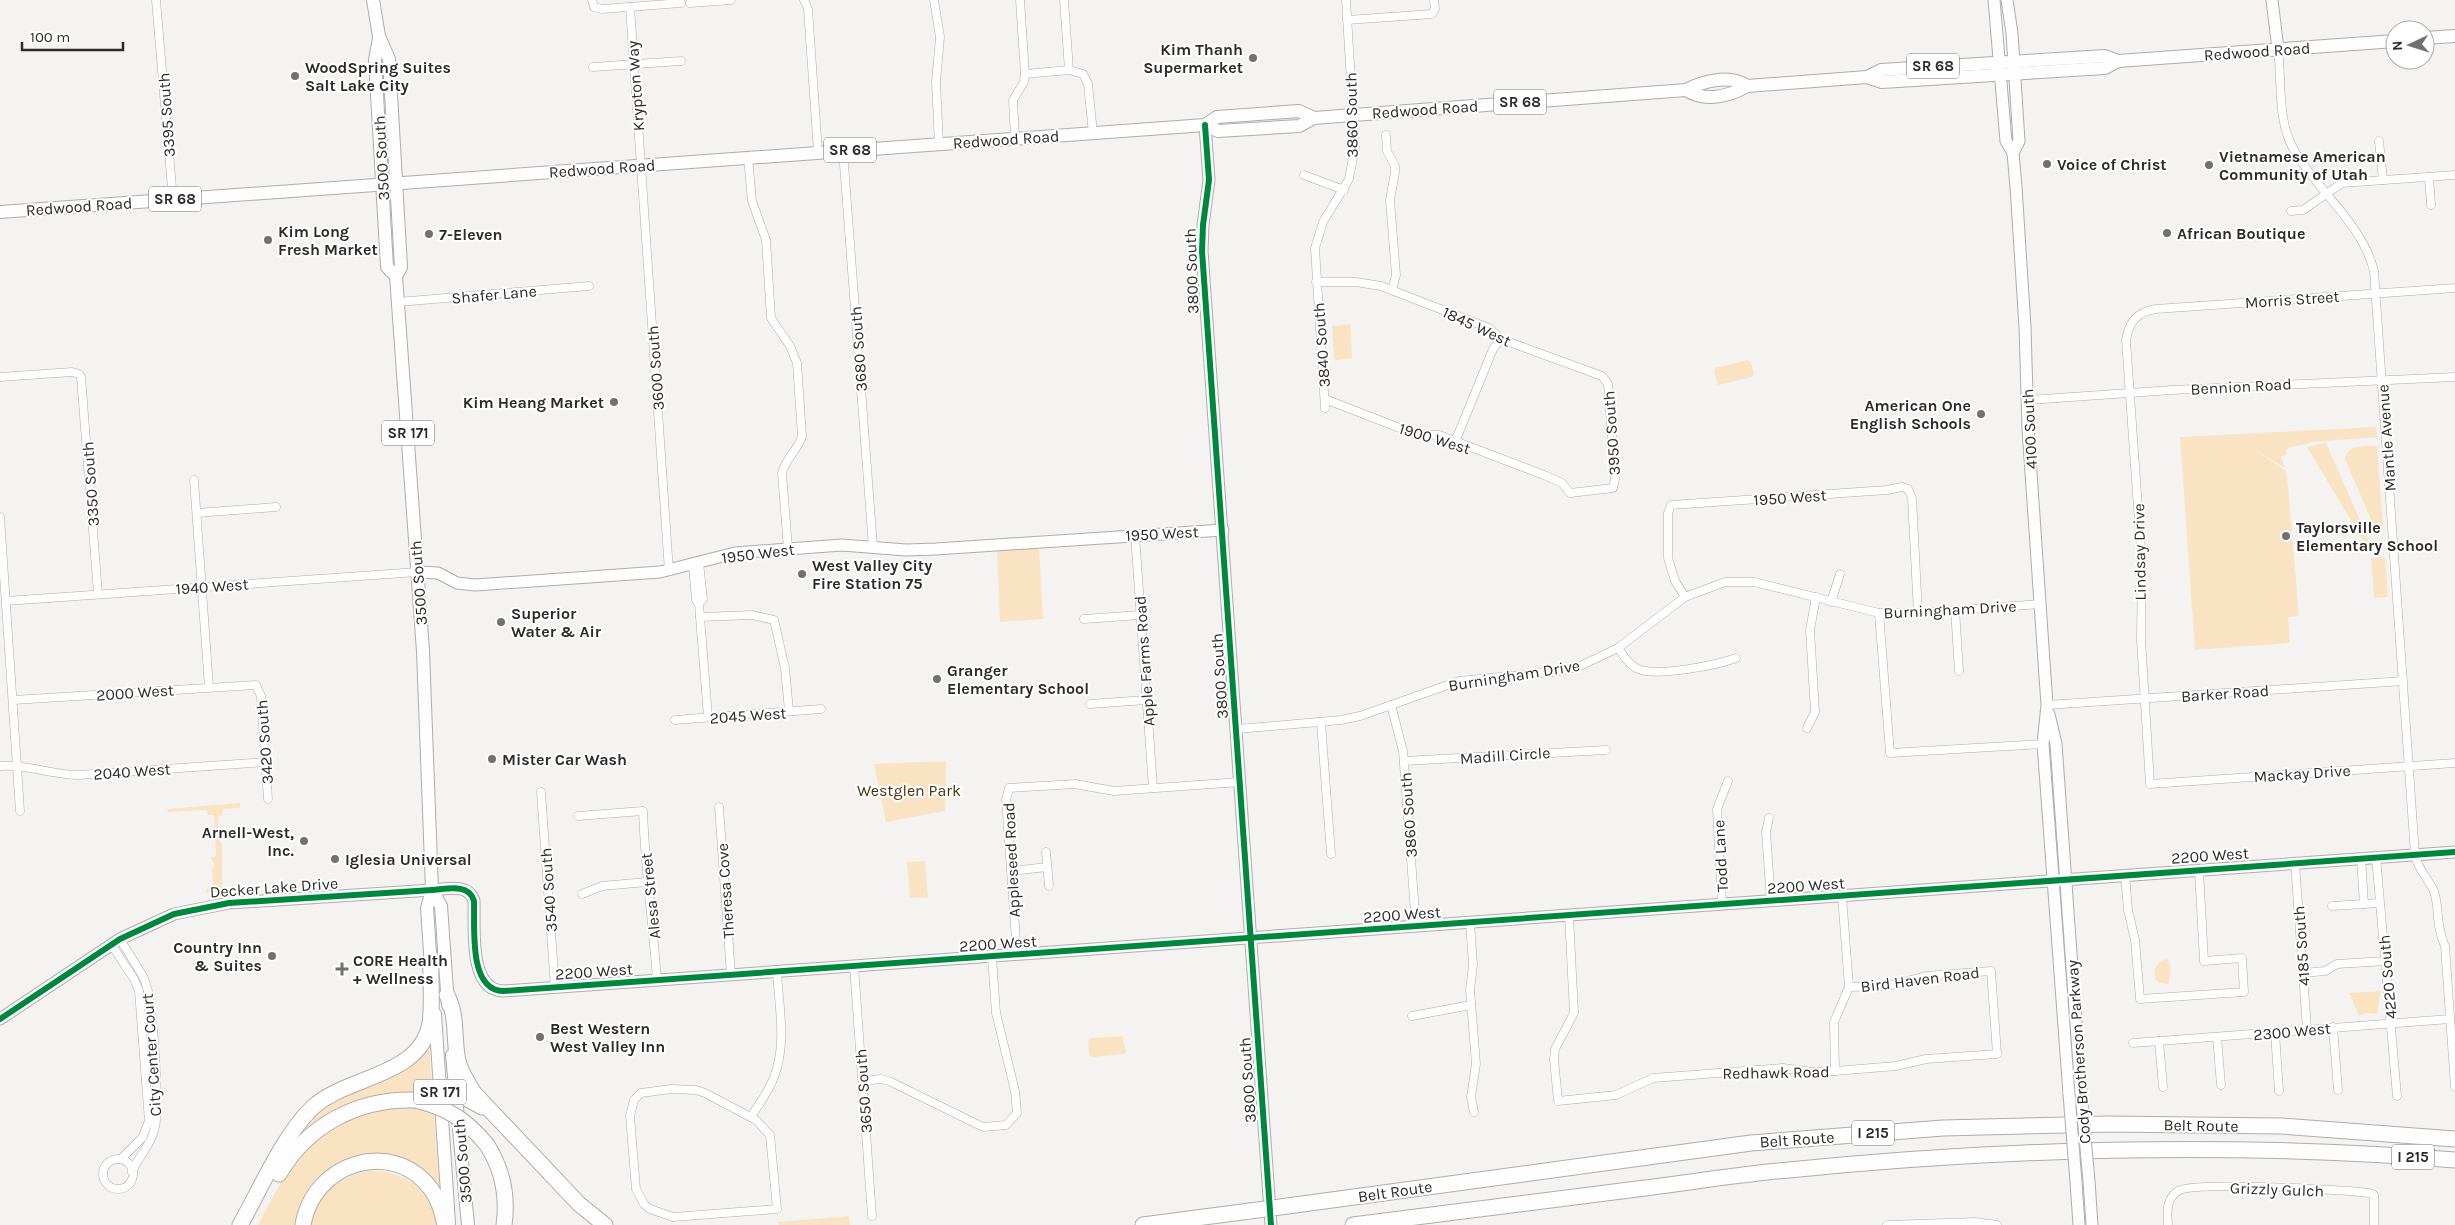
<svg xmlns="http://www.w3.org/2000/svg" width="2455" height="1225" viewBox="0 0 2455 1225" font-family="Karla,sans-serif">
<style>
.green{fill:#fae3c3}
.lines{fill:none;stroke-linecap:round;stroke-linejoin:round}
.street-casing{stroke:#afadab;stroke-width:9}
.secondary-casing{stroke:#afadab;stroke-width:13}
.primary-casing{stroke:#afadab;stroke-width:14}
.highway-casing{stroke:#afadab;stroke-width:17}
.street{stroke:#fefdfd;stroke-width:8}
.secondary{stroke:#fefdfd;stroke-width:11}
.primary{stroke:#fefdfd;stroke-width:12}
.highway{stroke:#fefdfd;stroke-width:15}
.secondary-bridge-casing{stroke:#afadab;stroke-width:13;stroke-linecap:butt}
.highway-bridge-casing{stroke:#afadab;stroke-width:17;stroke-linecap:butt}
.secondary-bridge{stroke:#fefdfd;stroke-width:11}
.highway-bridge{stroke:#fefdfd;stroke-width:15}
.cycleway-casing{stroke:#fff;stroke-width:9}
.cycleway{stroke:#00873e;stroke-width:6}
.poi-dot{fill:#737170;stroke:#fff;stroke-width:2}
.labels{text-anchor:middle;stroke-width:4;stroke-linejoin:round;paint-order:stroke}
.shield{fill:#fff;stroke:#6c6b6a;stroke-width:1}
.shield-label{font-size:15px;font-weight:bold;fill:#2d2b2a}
.poi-label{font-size:16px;font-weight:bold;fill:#2d2b2a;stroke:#fff;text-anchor:start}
.street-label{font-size:16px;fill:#2d2b2a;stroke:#fff}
.park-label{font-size:16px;fill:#4b330e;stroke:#fff}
</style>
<rect width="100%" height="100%" fill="#f5f3f1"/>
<!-- green -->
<g class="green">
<polygon points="1350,324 1352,358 1336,360 1334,358 1332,326"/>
<polygon points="1747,360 1751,362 1754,374 1752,377 1718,385 1714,371 1715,368"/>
<path d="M2376 427 2377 437 2311 442C2303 447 2297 443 2285 450L2287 454 2281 457 2285 468 2254 449 2285 470 2287 475 2299 616 2288 617 2290 643 2195 650 2180 437Z"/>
<polygon points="2326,443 2371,545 2367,547 2307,447"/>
<path d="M2377 446 2383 527 2380 529 2373 524 2345 459C2348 444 2365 446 2377 446Z"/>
<polygon points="1039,547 1043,619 1000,622 997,551"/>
<polygon points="2385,557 2388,597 2374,598 2371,558"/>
<polygon points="946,761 945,811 886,822 874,764"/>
<polygon points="240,803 240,808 223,809 223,815 218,816 220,842 222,843 222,891 205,893 208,886 211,889 213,887 212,870 214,865 211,857 216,856 214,815 208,815 207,810 168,812 167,809"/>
<polygon points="925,861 928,897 910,898 907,862"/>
<path d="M2167 959C2172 965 2171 977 2168 984L2159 983 2155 978C2153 968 2157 962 2167 959Z"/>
<polygon points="2381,991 2377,1014 2366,1013 2359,1016 2349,993"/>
<polygon points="1122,1036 1126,1052 1124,1054 1092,1057 1089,1055 1088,1041 1090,1038"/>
<polygon points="429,1046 433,1098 379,1097 279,1165 311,1114"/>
<path d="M402 1106 434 1113 440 1195 387 1158 334 1169 308 1191 297 1225H258C269 1205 289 1164 304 1149 330 1123 367 1112 402 1106Z"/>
<path d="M368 1170C402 1171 433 1188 438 1225H309C321 1192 334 1180 368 1170Z"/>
<polygon points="849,1216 850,1225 779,1225 778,1222"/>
</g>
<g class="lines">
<defs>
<g id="street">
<polyline points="156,0 173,200"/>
<polyline points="592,0 594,7 602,9 681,3"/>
<polyline points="804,0 808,9 818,152"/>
<polyline points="934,0 940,37 936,82 939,144"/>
<polyline points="1064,0 1069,70"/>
<polyline points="690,3 731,0"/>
<polyline points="630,7 669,571"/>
<polyline points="1347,20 1432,14 1435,9 1434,0"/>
<path d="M2278 49C2282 81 2277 121 2294 150 2318 192 2362 223 2374 271L2415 855C2418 869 2426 876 2433 889 2440 903 2435 926 2445 946L2455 1087"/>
<polyline points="593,67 681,61"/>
<polyline points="1025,74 1069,70 1083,74 1088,84 1093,133"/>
<polyline points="1386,135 1387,151 1395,166 1395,172 1390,200 1396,275 1392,290"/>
<polyline points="1015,138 1013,100 1024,82 1025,74 1020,0"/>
<polyline points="2379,141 2383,180"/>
<polyline points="843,151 873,547"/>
<path d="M748 157 752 201 766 240 771 318 790 346 797 363 802 436C798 450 785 459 782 473L788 549"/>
<polyline points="1304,175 1344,190"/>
<polyline points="2429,177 2431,205"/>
<polyline points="2291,211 2303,210 2342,183 2455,175"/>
<polyline points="1316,282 1356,282 1381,286 1489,328 1501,339 1602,376 1608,384 1615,479 1613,488 1570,493 1562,483 1544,475 1439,435 1415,434 1325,399"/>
<path d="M2455 288 2156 309C2137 312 2129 322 2126 340L2142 564 2141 639 2150 784 2455 763"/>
<polyline points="398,302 589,286"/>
<polyline points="0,377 72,372 79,374 81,377 98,594"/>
<polyline points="2027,400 2172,390 2455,377"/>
<polyline points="1325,408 1315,248 1323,222 1349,179 1355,147 1346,0"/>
<polyline points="1455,442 1493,349 1501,339"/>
<polyline points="194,480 209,687"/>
<polyline points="197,513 276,507"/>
<polyline points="0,517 20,811"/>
<polyline points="1135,535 1153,788"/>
<polyline points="699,563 703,599 699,604"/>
<polyline points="693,565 696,600 699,604 708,717"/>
<polyline points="1685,597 1675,581 1668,558 1668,513 1671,505 1887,490 1902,487 1908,489 1912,498 1918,613"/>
<polyline points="6,601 418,572"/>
<polyline points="1831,602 1840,574"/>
<polyline points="1955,610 1959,671"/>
<polyline points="1879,613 1890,753 2043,744"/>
<polyline points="700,617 752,615 774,620 785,668 789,711"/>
<polyline points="1084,619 1140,615"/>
<path d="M1618 648C1623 655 1628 664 1636 668 1654 678 1717 665 1736 658"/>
<polyline points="13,700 256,685 261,696 268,799"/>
<polyline points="1090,704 1147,700"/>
<polyline points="1391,705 1403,751 1416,926"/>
<polyline points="2047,705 2403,681"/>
<polyline points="675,720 821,709"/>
<polyline points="1321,723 1331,854"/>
<polyline points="1807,728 1815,712 1810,630 1816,597"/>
<polyline points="1237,729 1341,720 1360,716 1459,681 1561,671 1580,666 1618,648 1685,597 1725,582 1754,582 1879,613 1918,613 2040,604"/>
<polyline points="1404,761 1606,750"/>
<path d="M0 766C27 764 52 775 79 775L266 762"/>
<polyline points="541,792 555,988"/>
<polyline points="719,807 731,975"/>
<path d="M578 816 643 811C645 868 653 924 657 980"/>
<polyline points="1769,818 1766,832 1771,901"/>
<polyline points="1046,852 1049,886"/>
<polyline points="2376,857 2397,1096"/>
<polyline points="2361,858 2364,904"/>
<polyline points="2295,863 2307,1029"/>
<polyline points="1011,871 1047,867"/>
<polyline points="2125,875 2128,910 2135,940 2140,999 2244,992 2242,958 2204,961 2199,870"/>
<polyline points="582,894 602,886 647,882"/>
<polyline points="1722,904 1717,809 1728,781"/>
<polyline points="2332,906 2379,903"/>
<polyline points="1569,916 1574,1013 1555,1049 1554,1059 1558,1101 1616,1095 1653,1078 1783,1068 1812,1072 1835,1071 1896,1066 1926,1059 1997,1054 1991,971 1926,976 1888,986 1849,987"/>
<polyline points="1470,923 1473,965 1470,990 1476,1064 1471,1097 1474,1112"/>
<path d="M120 939 144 978 148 991C153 1016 161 1110 154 1131 150 1146 138 1157 132 1172"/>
<polyline points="111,944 134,979 139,991 149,1121 142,1138 121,1159"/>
<polyline points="1017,955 1006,800 1009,788 1075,784 1114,791 1240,782"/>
<polyline points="854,966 872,1216"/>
<polyline points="2303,973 2325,971 2337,964 2386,961"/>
<polyline points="1412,1016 1471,1005"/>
<polyline points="2333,1027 2338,1090"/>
<polyline points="2275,1033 2279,1091"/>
<polyline points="2217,1037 2221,1085"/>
<polyline points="2159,1041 2163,1087"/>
<polyline points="2133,1043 2450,1019"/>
<polyline points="1835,1071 1834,1022 1849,987 1842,896"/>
<polyline points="863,1081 881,1079 889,1081 983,1127 1006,1125 1017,1113 1015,1091 996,1013 992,957"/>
<polygon points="671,1089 696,1090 705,1093 756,1120 770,1135 777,1209 673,1217 650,1209 644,1204 636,1189 630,1116 634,1100 641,1093"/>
<path d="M751 1117C759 1104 769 1091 774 1077 787 1044 779 1007 777 972"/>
<circle cx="118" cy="1174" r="15"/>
<polyline points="1887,1225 1975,1222 1997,1225"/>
<path d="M2168 1225C2167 1212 2166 1199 2178 1191 2193 1181 2345 1190 2369 1193L2374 1195V1225"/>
</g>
<g id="secondary">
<polyline points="1994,0 2006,141 2013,153 2016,187 2025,327 2028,429 2047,705 2043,744 2069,1094"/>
<polyline points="2007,0 2012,33 2019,141 2013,153"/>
<polyline points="2272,0 2278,49"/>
<polyline points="1205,125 1209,180 1203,225 1202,251 1271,1225"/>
<polyline points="418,572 438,573 457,583 475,585 660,572 735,553 788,549 842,545 906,550 936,549 1223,530"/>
<polyline points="2049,714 2056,744 2081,1093"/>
<path d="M0 1019 120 939 174 914 229 903 432 890C447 889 469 883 474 901 475 927 468 990 503 991L2455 852"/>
<polyline points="2089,1181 2092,1225"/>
<polyline points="2076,1182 2079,1225"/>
</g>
<g id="primary">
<polyline points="373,0 379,36 389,59 401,267 396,276 423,651 432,890 427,908 431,967"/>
<polyline points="379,38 375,60 387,267 396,276"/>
<polyline points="2425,38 2455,36"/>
<polyline points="1867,77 1881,70 2105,56 2118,61 2395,41"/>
<path d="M1686 90C1705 102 1728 97 1747 86L1867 77 1882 82 2105 68 2118 61"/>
<path d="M1205 125 1218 131 1299 126 1314 118 1686 90C1703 81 1730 74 1747 86"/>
<polyline points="0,212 1205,125 1217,117 1299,111 1314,118"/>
<polyline points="432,890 441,906 448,1005"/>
<polyline points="435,1014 449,1223"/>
<polyline points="452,1055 468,1225"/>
</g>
<g id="highway">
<path d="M447 995C458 1017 453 1037 458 1061 461 1073 468 1083 474 1093L579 1204 605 1225"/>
<polyline points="455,1087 464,1097 482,1107"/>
<path d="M487 1145C503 1170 508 1196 504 1225"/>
<path d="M279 1174C308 1125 358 1098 415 1100"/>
<polyline points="1295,1205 1751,1143 1943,1128 2108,1124 2281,1126 2455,1139"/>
<path d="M240 1225C260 1190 283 1136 312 1108 347 1075 420 1078 430 1023 433 1002 430 979 431 958"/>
<path d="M303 1225C313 1163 392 1137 431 1189 439 1200 442 1212 445 1225"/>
<polyline points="1143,1225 1250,1211"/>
<path d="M1353 1225C1450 1213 1548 1200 1645 1188 1693 1182 1741 1174 1789 1170 2009 1148 2234 1142 2455 1160"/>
</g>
</defs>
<!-- street casing -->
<use href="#street" class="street-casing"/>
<!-- secondary casing -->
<use href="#secondary" class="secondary-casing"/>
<!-- primary casing -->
<use href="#primary" class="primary-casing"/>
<!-- highway casing -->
<use href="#highway" class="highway-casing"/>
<!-- street -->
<use href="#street" class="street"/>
<!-- secondary -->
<use href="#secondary" class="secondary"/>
<!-- primary -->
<use href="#primary" class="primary"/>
<!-- highway -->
<use href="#highway" class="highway"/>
<defs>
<g id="secondary-bridge">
<polyline points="2081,1093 2089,1181"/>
<polyline points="2069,1094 2076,1182"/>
</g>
<g id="highway-bridge">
<path d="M415 1100C446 1107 467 1120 487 1145"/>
<polyline points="1250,1211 1295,1205"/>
</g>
</defs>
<!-- secondary-bridge casing -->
<use href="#secondary-bridge" class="secondary-bridge-casing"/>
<!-- highway-bridge casing -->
<use href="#highway-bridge" class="highway-bridge-casing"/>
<!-- secondary-bridge -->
<use href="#secondary-bridge" class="secondary-bridge"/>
<!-- highway-bridge -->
<use href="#highway-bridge" class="highway-bridge"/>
<defs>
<g id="cycleway">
<polyline points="1205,125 1209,180 1203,225 1202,251 1271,1225"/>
<path d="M0 1019 120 939 174 914 229 903 432 890C447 889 469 883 474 901 475 927 468 990 503 991L2455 852"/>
</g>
</defs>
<!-- cycleway casing -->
<use href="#cycleway" class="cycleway-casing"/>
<!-- cycleway -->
<use href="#cycleway" class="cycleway"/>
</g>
<!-- markers -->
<g class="poi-dot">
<circle cx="1253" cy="58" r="5"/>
<circle cx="295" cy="76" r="5"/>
<circle cx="2047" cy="164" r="5"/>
<circle cx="2209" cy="165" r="5"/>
<circle cx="2167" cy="233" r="5"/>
<circle cx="429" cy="234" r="5"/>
<circle cx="268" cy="240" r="5"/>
<circle cx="614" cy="402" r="5"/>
<circle cx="1981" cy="414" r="5"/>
<circle cx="2286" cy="536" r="5"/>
<circle cx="802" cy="574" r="5"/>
<circle cx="501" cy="622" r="5"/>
<circle cx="937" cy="679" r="5"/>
<circle cx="492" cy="759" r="5"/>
<circle cx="304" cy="841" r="5"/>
<circle cx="335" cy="859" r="5"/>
<circle cx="272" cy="956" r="5"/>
<path d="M339.5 961.5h5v5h5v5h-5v5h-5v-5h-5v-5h5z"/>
<circle cx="540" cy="1037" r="5"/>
</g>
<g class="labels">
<!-- shield labels -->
<g class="shield">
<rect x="1907" y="53.5" width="52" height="25" rx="4"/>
<rect x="1494" y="89.5" width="52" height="25" rx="4"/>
<rect x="824" y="137.5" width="52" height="25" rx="4"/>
<rect x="149" y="186.5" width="52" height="25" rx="4"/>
<rect x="382" y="420.5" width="52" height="25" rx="4"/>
<rect x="414" y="1079.5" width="52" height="25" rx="4"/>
<rect x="1852" y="1120.5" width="42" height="25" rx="4"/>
<rect x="2392" y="1144.5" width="42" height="25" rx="4"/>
</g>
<g class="shield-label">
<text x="1933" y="71">SR 68</text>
<text x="1520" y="107">SR 68</text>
<text x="850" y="155">SR 68</text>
<text x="175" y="204">SR 68</text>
<text x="408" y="438">SR 171</text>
<text x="440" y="1097">SR 171</text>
<text x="1873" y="1138">I 215</text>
<text x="2413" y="1162">I 215</text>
</g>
<!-- poi labels -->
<g class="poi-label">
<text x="1243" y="55" text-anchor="end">Kim Thanh<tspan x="1243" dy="18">Supermarket</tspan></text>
<text x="305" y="73">WoodSpring Suites<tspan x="305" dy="18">Salt Lake City</tspan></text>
<text x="2219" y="162">Vietnamese American<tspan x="2219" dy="18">Community of Utah</tspan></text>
<text x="2057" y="170">Voice of Christ</text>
<text x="278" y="237">Kim Long<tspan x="278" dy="18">Fresh Market</tspan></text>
<text x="2177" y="239">African Boutique</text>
<text x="439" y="240">7-Eleven</text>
<text x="604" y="408" text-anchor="end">Kim Heang Market</text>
<text x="1971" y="411" text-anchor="end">American One<tspan x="1971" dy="18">English Schools</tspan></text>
<text x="2296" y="533">Taylorsville<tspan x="2296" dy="18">Elementary School</tspan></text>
<text x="812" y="571">West Valley City<tspan x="812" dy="18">Fire Station 75</tspan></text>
<text x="511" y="619">Superior<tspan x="511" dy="18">Water &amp; Air</tspan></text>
<text x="947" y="676">Granger<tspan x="947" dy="18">Elementary School</tspan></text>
<text x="502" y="765">Mister Car Wash</text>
<text x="294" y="838" text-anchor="end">Arnell-West,<tspan x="294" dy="18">Inc.</tspan></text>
<text x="345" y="865">Iglesia Universal</text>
<text x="262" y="953" text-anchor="end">Country Inn<tspan x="262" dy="18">&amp; Suites</tspan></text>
<text x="353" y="966">CORE Health<tspan x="353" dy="18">+ Wellness</tspan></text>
<text x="550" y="1034">Best Western<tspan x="550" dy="18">West Valley Inn</tspan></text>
</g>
<!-- street labels -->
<g class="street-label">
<text transform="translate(2257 51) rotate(-4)" y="6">Redwood Road</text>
<text transform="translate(635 86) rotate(-94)" y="6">Krypton Way</text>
<text transform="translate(1425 109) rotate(-4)" y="6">Redwood Road</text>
<text transform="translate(166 115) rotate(-94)" y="6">3395 South</text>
<text transform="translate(1351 115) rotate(-91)" y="6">3860 South</text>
<text transform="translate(1006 139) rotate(-4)" y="6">Redwood Road</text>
<text transform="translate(381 158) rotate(-93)" y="6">3500 South</text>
<text transform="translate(602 168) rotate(-4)" y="6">Redwood Road</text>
<text transform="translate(79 206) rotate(-4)" y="6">Redwood Road</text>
<text transform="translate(1191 271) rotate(-92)" y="6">3800 South</text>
<text transform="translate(494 294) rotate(-5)" y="6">Shafer Lane</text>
<text transform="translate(2292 299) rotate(-4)" y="6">Morris Street</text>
<text transform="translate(1477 326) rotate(25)" y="6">1845 West</text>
<text transform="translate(1321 345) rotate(-94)" y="6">3840 South</text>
<text transform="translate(858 349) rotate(-94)" y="6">3680 South</text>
<text transform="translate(655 368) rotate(-94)" y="6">3600 South</text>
<text transform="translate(2241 386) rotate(-3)" y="6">Bennion Road</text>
<text transform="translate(2029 429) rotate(-93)" y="6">4100 South</text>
<text transform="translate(1611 433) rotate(-94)" y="6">3950 South</text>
<text transform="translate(1435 438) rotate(17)" y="6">1900 West</text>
<text transform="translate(2386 438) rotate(-94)" y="6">Mantle Avenue</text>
<text transform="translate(90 484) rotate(-94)" y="6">3350 South</text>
<text transform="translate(1790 497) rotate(-4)" y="6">1950 West</text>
<text transform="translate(1162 533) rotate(-3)" y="6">1950 West</text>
<text transform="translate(2139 552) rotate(-91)" y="6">Lindsay Drive</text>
<text transform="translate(758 553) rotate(-7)" y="6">1950 West</text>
<text transform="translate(418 583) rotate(-94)" y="6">3500 South</text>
<text transform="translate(212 586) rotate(-4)" y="6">1940 West</text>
<text transform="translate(1950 609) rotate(-3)" y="6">Burningham Drive</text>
<text transform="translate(1144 661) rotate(-94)" y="6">Apple Farms Road</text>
<text transform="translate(1514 675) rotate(-9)" y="6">Burningham Drive</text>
<text transform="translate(1219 676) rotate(-94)" y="6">3800 South</text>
<text transform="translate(135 692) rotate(-4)" y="6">2000 West</text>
<text transform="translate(2225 693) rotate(-4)" y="6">Barker Road</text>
<text transform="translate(748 715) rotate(-4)" y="6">2045 West</text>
<text transform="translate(264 742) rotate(-94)" y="6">3420 South</text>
<text transform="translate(1505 755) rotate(-4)" y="6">Madill Circle</text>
<text transform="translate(132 771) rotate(-4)" y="6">2040 West</text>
<text transform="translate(2302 773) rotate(-4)" y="6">Mackay Drive</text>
<text transform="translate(1408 815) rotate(-94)" y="6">3860 South</text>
<text transform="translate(2210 855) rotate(-4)" y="6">2200 West</text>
<text transform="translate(1720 856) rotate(-93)" y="6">Todd Lane</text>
<text transform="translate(1011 860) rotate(-93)" y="6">Appleseed Road</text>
<text transform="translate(1806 885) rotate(-4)" y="6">2200 West</text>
<text transform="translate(274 887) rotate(-4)" y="6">Decker Lake Drive</text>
<text transform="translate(548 890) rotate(-94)" y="6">3540 South</text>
<text transform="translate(725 891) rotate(-94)" y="6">Theresa Cove</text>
<text transform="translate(650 896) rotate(-96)" y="6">Alesa Street</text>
<text transform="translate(1402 914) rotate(-4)" y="6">2200 West</text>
<text transform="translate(998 943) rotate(-4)" y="6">2200 West</text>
<text transform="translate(2301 946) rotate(-94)" y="6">4185 South</text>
<text transform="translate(594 971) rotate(-4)" y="6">2200 West</text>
<text transform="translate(2387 977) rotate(-95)" y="6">4220 South</text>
<text transform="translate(1920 979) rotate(-7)" y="6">Bird Haven Road</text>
<text transform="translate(2292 1031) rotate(-5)" y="6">2300 West</text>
<text transform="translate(2078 1052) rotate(-94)" y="6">Cody Brotherson Parkway</text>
<text transform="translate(151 1055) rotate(-94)" y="6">City Center Court</text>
<text transform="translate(1776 1072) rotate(-1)" y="6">Redhawk Road</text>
<text transform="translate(1247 1080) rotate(-94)" y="6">3800 South</text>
<text transform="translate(863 1091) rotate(-94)" y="6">3650 South</text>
<text transform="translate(2201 1125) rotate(1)" y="6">Belt Route</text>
<text transform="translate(1797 1139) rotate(-4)" y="6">Belt Route</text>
<text transform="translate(462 1161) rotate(-95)" y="6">3500 South</text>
<text transform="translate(2277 1189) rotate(2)" y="6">Grizzly Gulch</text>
<text transform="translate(1395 1191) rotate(-8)" y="6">Belt Route</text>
</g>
<!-- park labels -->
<g class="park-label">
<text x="909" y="796">Westglen Park</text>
</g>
</g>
<!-- north arrow -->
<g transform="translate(2410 45) rotate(266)"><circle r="24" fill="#ffffff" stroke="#abaaaa"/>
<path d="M0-4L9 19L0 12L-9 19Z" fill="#737170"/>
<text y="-8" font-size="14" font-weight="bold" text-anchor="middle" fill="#2d2b2a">N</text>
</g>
<!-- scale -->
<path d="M22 42v8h101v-8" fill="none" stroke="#2d2b2a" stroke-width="2.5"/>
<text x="30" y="42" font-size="15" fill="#2d2b2a" stroke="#ffffff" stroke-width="4" paint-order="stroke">100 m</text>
</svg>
